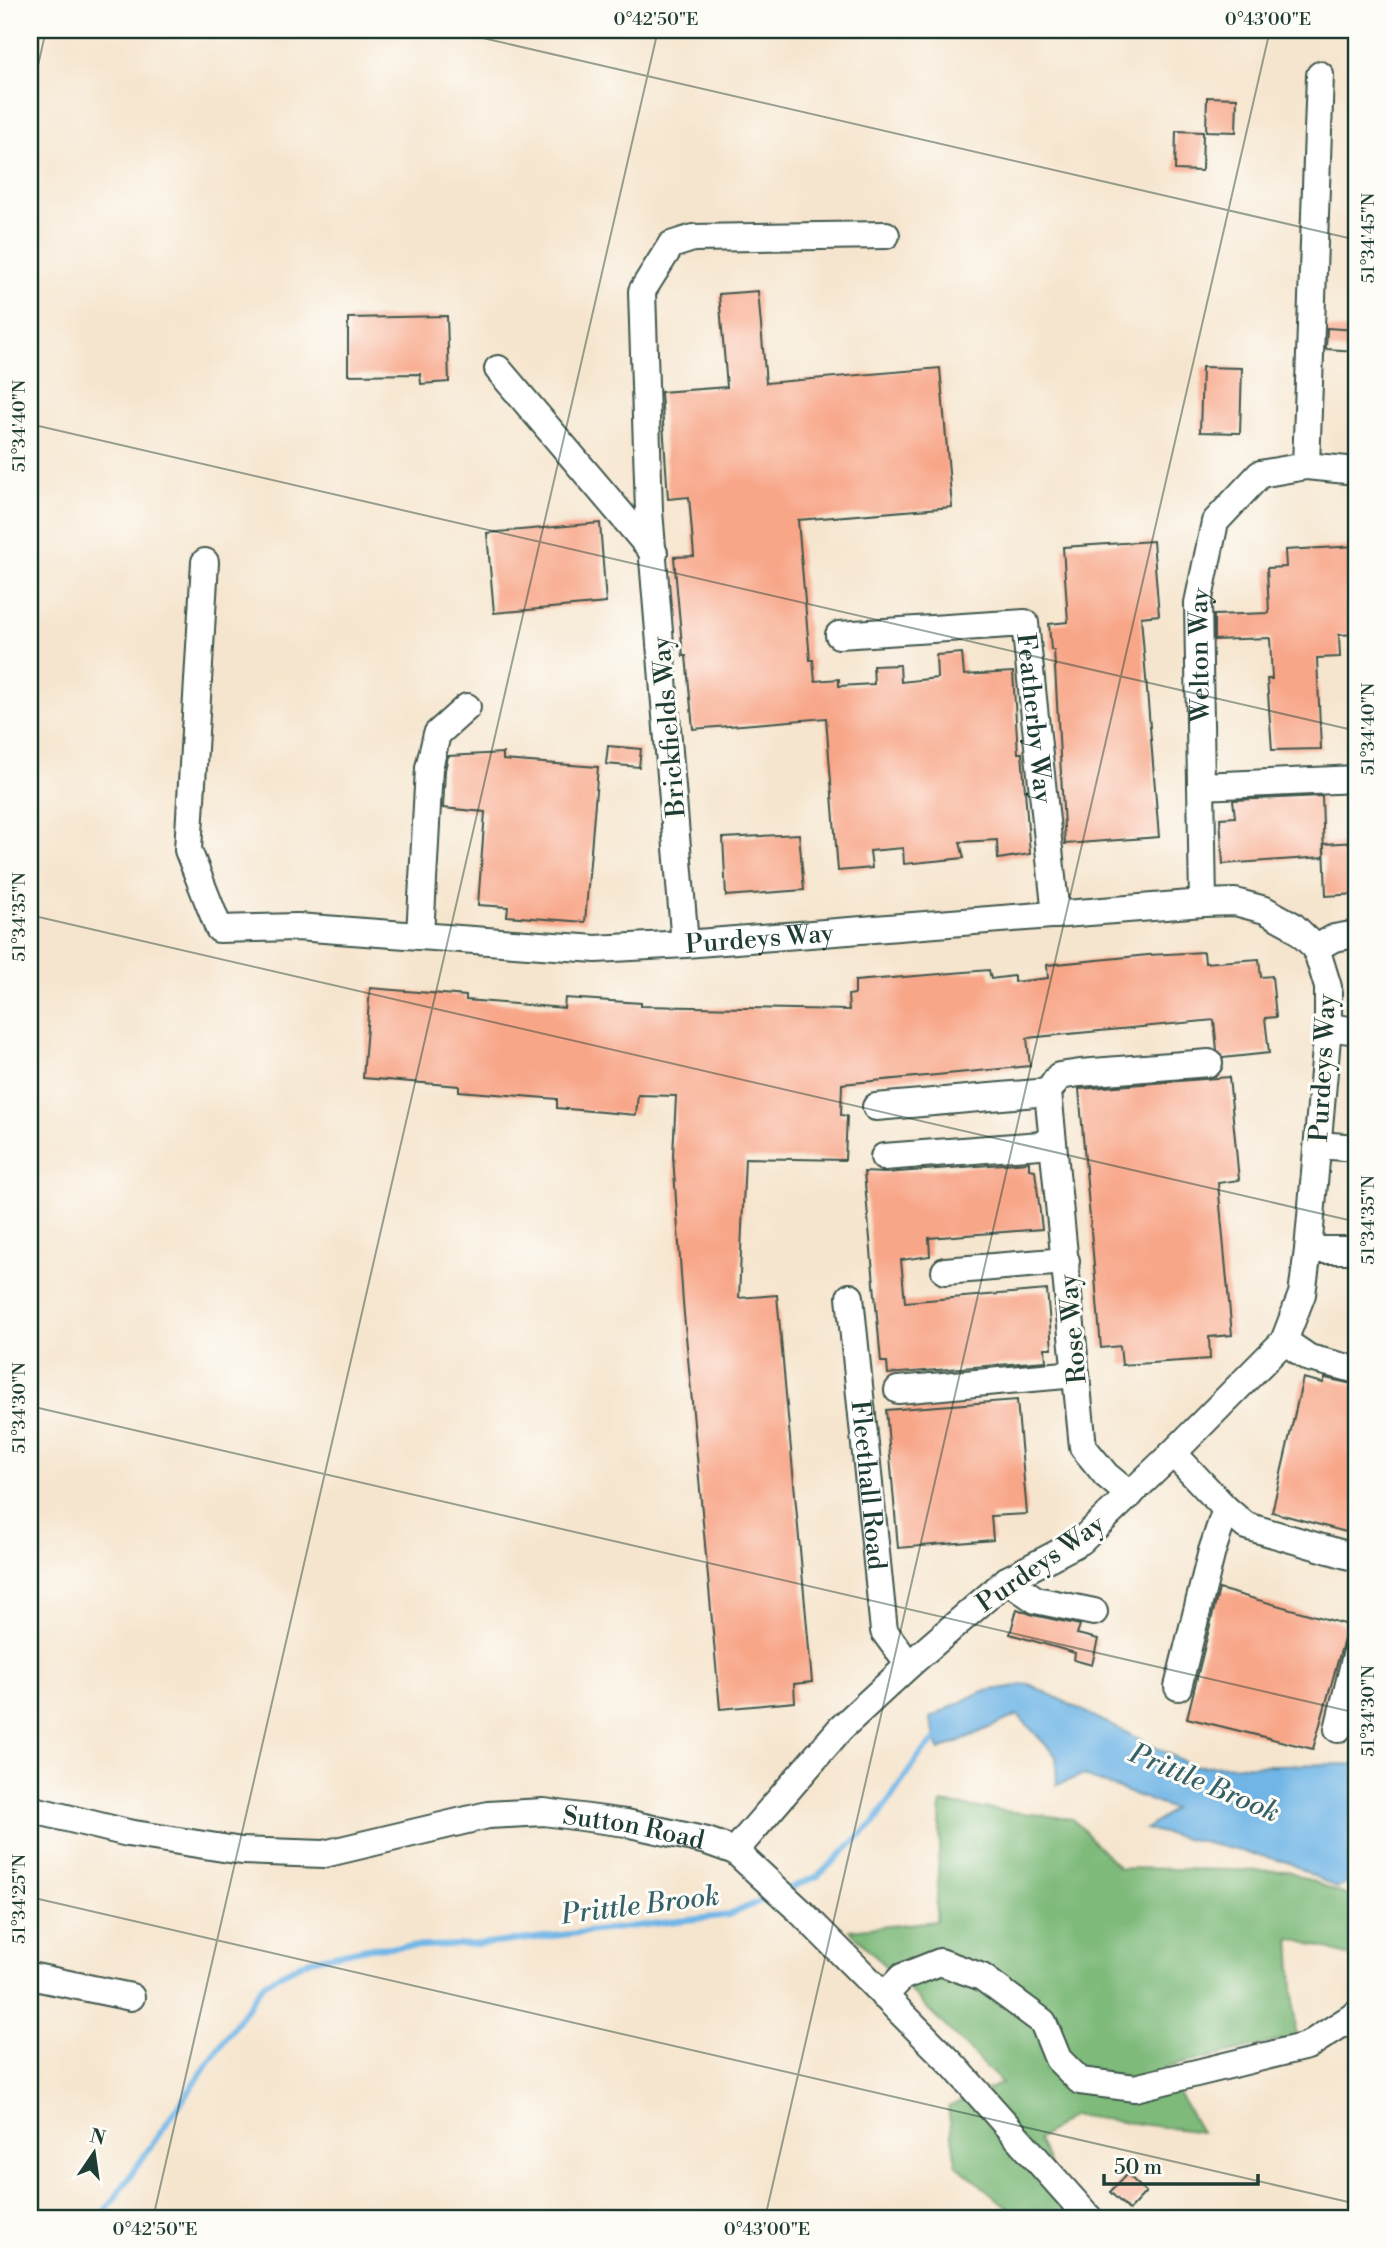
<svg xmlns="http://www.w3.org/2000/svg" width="1387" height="2248" viewBox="0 0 1387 2248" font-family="'Libre Bodoni',serif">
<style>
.forest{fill:#7eba7a;stroke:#4e7c57;stroke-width:2}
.water{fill:#6fb5e6;stroke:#47798d;stroke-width:2}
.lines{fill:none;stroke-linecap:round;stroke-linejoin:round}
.stream{stroke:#6fb5e6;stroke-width:6}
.building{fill:#f8a688}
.minor-casing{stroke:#3f564b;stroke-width:30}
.minor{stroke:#fff;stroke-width:26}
.ticks{fill:none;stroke:#1f3d34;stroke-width:2;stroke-opacity:0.45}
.labels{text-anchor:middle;stroke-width:6;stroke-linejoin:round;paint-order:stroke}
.street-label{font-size:26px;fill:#1f3d34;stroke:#fdfcf7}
.water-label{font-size:28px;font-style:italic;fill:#376169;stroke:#fdfcf7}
.neatline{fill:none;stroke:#1f3d34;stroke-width:2.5}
.ticks-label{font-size:18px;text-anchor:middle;fill:#1f3d34}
</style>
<rect width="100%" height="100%" fill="#fdfcf7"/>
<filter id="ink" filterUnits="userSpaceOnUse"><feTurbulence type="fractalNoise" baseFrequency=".0143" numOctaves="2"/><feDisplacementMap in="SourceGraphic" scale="14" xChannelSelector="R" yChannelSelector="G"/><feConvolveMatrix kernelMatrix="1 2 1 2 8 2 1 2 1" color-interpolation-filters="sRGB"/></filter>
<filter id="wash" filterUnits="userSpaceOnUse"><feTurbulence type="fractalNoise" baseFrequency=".00686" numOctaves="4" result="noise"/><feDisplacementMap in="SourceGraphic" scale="28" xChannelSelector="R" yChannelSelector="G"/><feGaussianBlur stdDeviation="1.57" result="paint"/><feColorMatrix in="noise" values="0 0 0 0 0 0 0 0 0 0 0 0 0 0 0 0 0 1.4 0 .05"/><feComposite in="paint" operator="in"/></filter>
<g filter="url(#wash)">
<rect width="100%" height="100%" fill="#f6e5ce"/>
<!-- forest -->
<polygon class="forest" points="941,1803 1073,1819 1119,1868 1288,1871 1357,1900 1357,1958 1290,1938 1296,2037 1164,2068 1201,2132 1072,2115 1038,2140 1076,2218 1025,2218 1014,2213 956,2164 948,2107 1002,2083 849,1930 936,1921"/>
<!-- water -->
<polygon class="water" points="1029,1684 1193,1766 1357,1764 1357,1878 1337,1888 1287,1862 1146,1829 1173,1809 1082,1775 1057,1785 1056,1756 1018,1715 939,1750 930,1718 980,1692"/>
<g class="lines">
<!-- stream -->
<g class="stream">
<polyline points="788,1889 818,1876 874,1823 920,1755 940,1735"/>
<polyline points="101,2218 264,1983 310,1960 367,1948 486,1944 729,1915 772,1896"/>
</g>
</g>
<g id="blocks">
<!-- building -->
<g class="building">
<polygon points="1207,97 1237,98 1236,132 1206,131"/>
<polygon points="1176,131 1203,132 1202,171 1175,170"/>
<polygon points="758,291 766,383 940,368 952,507 798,520 810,660 813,660 815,681 839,679 839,686 874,684 873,666 900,665 901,682 937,678 936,655 962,653 964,675 1013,672 1018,753 1022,753 1030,854 998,859 997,840 960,842 964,858 904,864 903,848 870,851 872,868 838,871 826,718 693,729 686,656 683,656 674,557 694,556 689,497 668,499 661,392 727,387 719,294"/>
<polygon points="447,316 449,382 421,384 420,374 348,375 348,318"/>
<polygon points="1327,328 1357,330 1357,351 1326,349"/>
<polygon points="1202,367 1242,368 1240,433 1200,432"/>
<polygon points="600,523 606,603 494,613 487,533"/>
<polygon points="1153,541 1159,615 1141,617 1159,837 1065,844 1054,650 1051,650 1049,624 1068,622 1063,547"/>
<polygon points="1357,546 1357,634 1339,635 1340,657 1317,658 1321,749 1272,750 1267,679 1272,679 1270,638 1214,640 1214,615 1269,613 1267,568 1286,567 1285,550"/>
<polygon points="608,746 641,749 639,767 606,764"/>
<polygon points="503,753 503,760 598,767 585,922 507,916 508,907 478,905 485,812 443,808 445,770 448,756"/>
<polygon points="1322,796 1324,857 1223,864 1220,818 1235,817 1233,800"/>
<polygon points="799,834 804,890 726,896 723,838"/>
<polygon points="1357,842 1357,894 1326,896 1324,844"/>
<polygon points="1204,952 1205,963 1259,959 1261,977 1272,976 1276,1017 1265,1018 1269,1053 1223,1058 1217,1050 1214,1020 1027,1038 1030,1066 842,1084 841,1115 847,1116 845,1160 745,1158 739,1298 777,1295 812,1682 794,1684 795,1702 720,1709 683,1303 673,1156 676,1096 638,1095 636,1115 557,1108 557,1099 459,1091 459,1086 363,1078 370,988 466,996 466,1000 564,1008 565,998 641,1003 641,1006 849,1010 848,995 855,994 855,981 989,970 991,979 1014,976 1014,982 1048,978 1047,965 1148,955"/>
<polygon points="1229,1077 1239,1180 1218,1183 1232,1335 1209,1337 1210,1359 1122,1365 1120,1346 1101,1348 1079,1089"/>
<polygon points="1029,1162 1029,1169 1035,1170 1042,1229 929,1238 930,1256 901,1260 905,1302 1047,1290 1052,1348 1045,1348 1046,1361 888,1374 887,1362 881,1362 864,1172 885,1173"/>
<polygon points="1303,1378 1323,1383 1325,1378 1357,1385 1357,1535 1272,1512"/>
<polygon points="1017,1400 1027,1514 991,1516 993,1540 898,1548 886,1410"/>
<polygon points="1219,1589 1348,1625 1313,1749 1187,1718"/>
<polygon points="1017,1609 1033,1615 1080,1625 1077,1634 1098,1639 1092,1665 1074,1660 1075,1653 1010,1634"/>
<polygon points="1127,2174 1146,2192 1129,2210 1110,2192"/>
</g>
</g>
</g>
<g filter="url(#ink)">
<use href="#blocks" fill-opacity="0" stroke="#3f564b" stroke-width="2"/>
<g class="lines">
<defs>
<g id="minor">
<polyline points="498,369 654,553"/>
<polyline points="1306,466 1320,75"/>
<path id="s1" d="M205 562 188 850 219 929 297 927 596 949 685 944 1203 903 1235 902 1265 910 1292 925 1316 948 1328 987V1027L1308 1250 1302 1294 1284 1341 1173 1453 1081 1541 1007 1580 909 1665 840 1729 735 1851"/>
<path id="s2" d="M839 635 1025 623 1056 915"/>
<polyline points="1201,786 1357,779"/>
<path id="s3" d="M1203 903 1198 603 1215 522 1260 474 1306 466 1357 471"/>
<polyline points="420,936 429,768 437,734 467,707"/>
<polyline points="685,944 649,511 642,291 671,245 693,238 886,235"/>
<polyline points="1316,948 1334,938 1357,934"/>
<polyline points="1328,1027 1357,1031"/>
<polyline points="876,1107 1048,1092"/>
<polyline points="1318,1145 1357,1148"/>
<polyline points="884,1157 1053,1144"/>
<polyline points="1308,1250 1357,1250"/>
<polyline points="945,1271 1066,1261"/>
<path id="s4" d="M850 1297 884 1631 909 1665"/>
<polyline points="1284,1341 1309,1358 1357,1370"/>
<polyline points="898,1390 1076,1374"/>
<polyline points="1173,1453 1226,1509 1246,1526 1357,1558"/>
<polyline points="1130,1495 1106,1475 1083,1447 1048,1092 1059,1076 1080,1073 1209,1063"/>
<polyline points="1007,1580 1036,1600 1094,1612"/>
<polyline points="1178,1687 1212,1551 1226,1509"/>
<polyline points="1338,1729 1357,1651"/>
<path id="s5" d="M30 1809 128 1833 242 1851 324 1854 488 1815 544 1812 626 1823 707 1841 735 1851 799 1910 954 2066 1089 2218"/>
<polyline points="30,1976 131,1997"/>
<polyline points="884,1996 902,1977 940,1962 982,1977 1043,2022 1058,2059 1080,2081 1135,2088 1307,2046 1357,2014"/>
</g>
</defs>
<!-- minor casing -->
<use href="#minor" class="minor-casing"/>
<!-- minor -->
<use href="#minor" class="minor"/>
</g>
</g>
<!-- ticks -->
<path class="ticks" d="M448 30 1357 240M30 101 46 30M30 424 1357 731M30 915 1357 1222M30 1406 1357 1713M30 1897 1357 2204M153 2218 658 30M765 2218 1270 30"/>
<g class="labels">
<!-- street labels -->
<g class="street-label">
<text dy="9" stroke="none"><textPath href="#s3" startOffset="248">Welton Way</textPath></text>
<text dy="9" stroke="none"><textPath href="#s2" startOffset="282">Featherby Way</textPath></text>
<text transform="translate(668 727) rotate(-95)" y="9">Brickfields Way</text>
<text dy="9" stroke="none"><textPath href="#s1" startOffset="915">Purdeys Way</textPath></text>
<text transform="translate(1322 1068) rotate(-87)" y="9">Purdeys Way</text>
<text transform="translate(1072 1329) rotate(-95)" y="9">Rose Way</text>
<text dy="9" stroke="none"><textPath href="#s4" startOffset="189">Fleethall Road</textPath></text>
<text transform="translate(1040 1563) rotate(-35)" y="9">Purdeys Way</text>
<text dy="9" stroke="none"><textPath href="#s5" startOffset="614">Sutton Road</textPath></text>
</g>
<!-- water labels -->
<g class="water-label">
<text transform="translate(1205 1782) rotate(23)" y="10">Prittle Brook</text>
<text transform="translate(640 1904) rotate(-7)" y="10">Prittle Brook</text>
</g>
</g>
<!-- margin -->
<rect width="1387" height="2248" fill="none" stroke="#fdfcf7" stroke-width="77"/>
<!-- north arrow -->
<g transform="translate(94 2153) rotate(13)" stroke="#fdfcf7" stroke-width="5" paint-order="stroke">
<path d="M0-5L12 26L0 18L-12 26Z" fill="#1f3d34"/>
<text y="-10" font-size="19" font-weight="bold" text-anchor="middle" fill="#1f3d34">N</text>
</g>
<!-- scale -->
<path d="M1104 2174v10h154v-10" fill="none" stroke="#1f3d34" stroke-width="3.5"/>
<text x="1114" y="2174" font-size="21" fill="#1f3d34" stroke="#fdfcf7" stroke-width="5" paint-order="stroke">50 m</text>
<rect x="38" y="38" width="1310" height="2172" class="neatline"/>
<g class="ticks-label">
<text x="656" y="25">0°42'50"E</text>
<text x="1268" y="25">0°43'00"E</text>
<text transform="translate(1368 238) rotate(-90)" y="6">51°34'45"N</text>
<text transform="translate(19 426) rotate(-90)" y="6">51°34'40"N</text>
<text transform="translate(1368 729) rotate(-90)" y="6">51°34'40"N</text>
<text transform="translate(19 917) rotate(-90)" y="6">51°34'35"N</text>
<text transform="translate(1368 1220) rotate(-90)" y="6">51°34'35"N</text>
<text transform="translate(19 1408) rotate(-90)" y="6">51°34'30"N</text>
<text transform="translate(1368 1711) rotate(-90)" y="6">51°34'30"N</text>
<text transform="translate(19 1899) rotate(-90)" y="6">51°34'25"N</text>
<text x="155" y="2235">0°42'50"E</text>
<text x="767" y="2235">0°43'00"E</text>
</g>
</svg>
